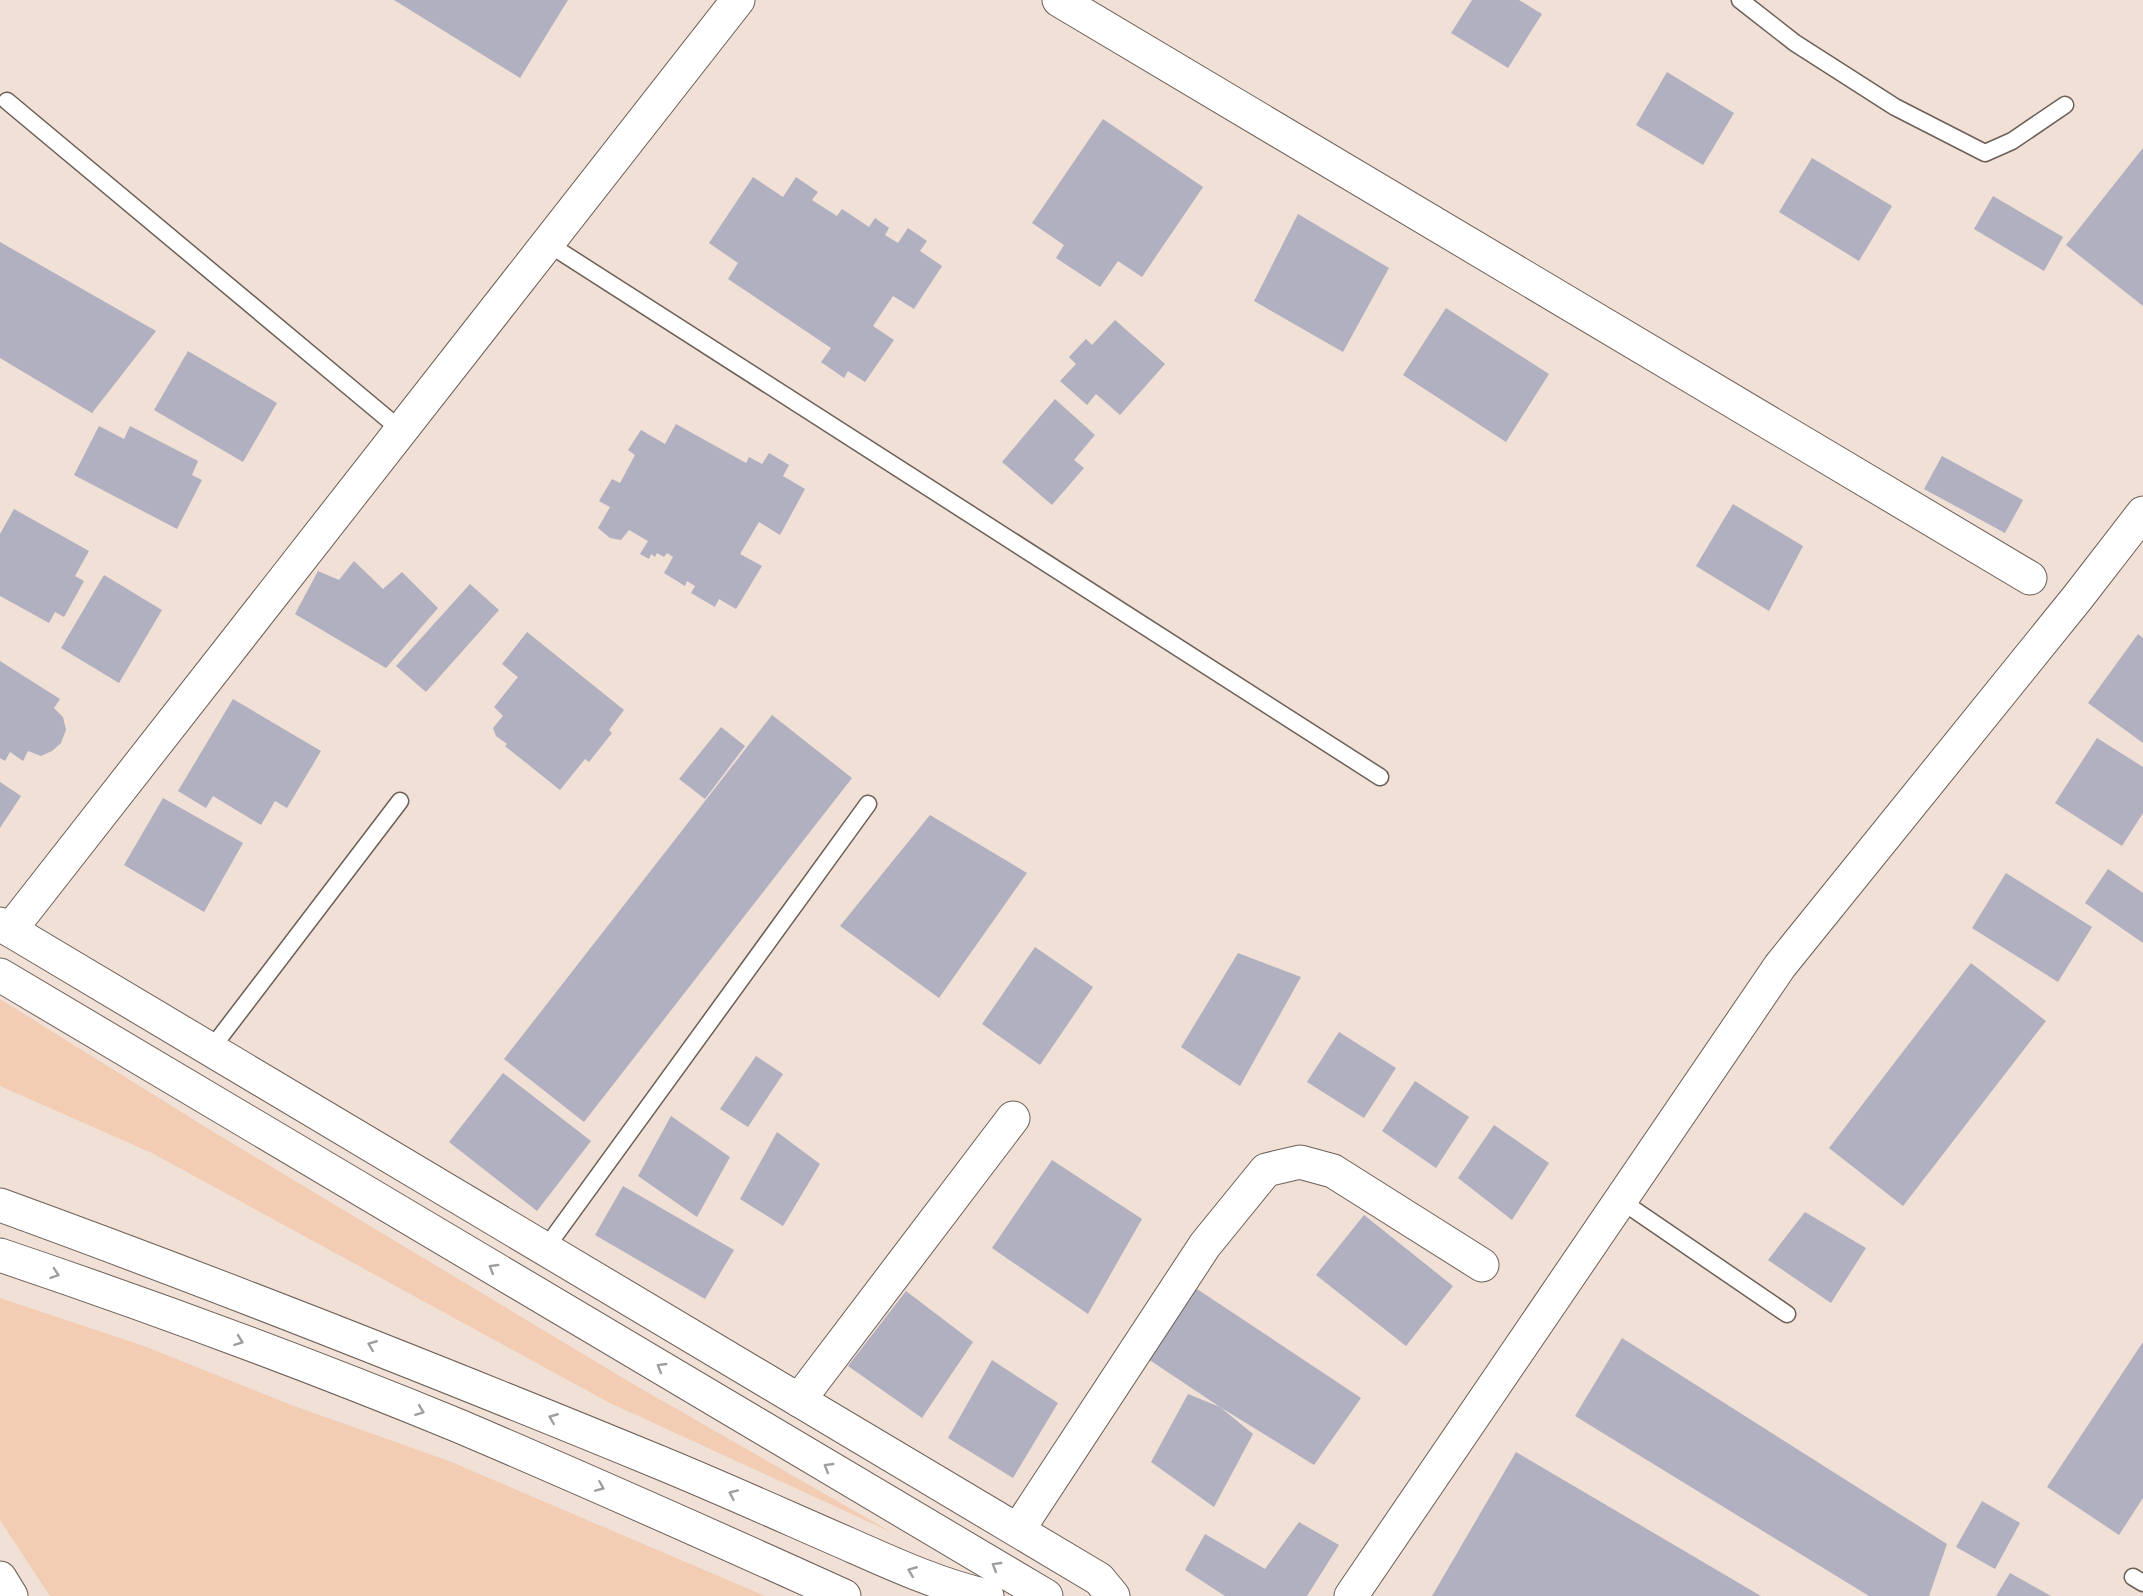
<svg xmlns="http://www.w3.org/2000/svg" width="2143" height="1596" viewBox="0 0 2143 1596" font-family="Inter,sans-serif">
<style>
.green{fill:#f2ccb3}
.building{fill:#b1b0c0}
.lines{fill:none;stroke-linecap:round;stroke-linejoin:round}
.lane-casing{stroke:#6c5f56;stroke-width:19}
.street-casing{stroke:#6c5f56;stroke-width:35}
.highway-casing{stroke:#6c5f56;stroke-width:35}
.lane{stroke:#fff;stroke-width:16}
.street{stroke:#fff;stroke-width:33}
.highway{stroke:#fff;stroke-width:33}
.oneway{stroke:#a09e9d}
</style>
<rect width="100%" height="100%" fill="#f0e0d6"/>
<!-- green -->
<g class="green">
<polygon points="0,999 207,1128 633,1384 893,1533 608,1402 152,1153 0,1086"/>
<polygon points="0,1298 144,1346 294,1406 449,1461 765,1596 50,1596 0,1520"/>
</g>
<!-- building -->
<g class="building">
<polygon points="394,0 568,0 520,78"/>
<polygon points="1472,0 1519,0 1542,14 1508,68 1451,33"/>
<polygon points="1667,72 1734,113 1703,165 1636,125"/>
<polygon points="1103,119 1203,187 1142,277 1118,261 1100,287 1056,258 1064,245 1032,223"/>
<polygon points="2143,148 2143,306 2066,245"/>
<polygon points="1812,158 1892,206 1859,261 1779,212"/>
<polygon points="753,177 783,197 796,177 818,192 812,200 837,216 842,209 869,227 875,218 889,228 885,235 898,243 908,228 927,241 920,251 942,266 914,309 893,296 873,326 894,340 865,382 848,371 844,378 821,362 831,348 728,279 738,263 709,243"/>
<polygon points="1993,196 2063,237 2044,271 1974,229"/>
<polygon points="1298,214 1389,268 1343,352 1254,301"/>
<polygon points="0,242 156,331 92,413 0,358"/>
<polygon points="1446,308 1549,374 1506,442 1403,375"/>
<polygon points="1115,320 1165,364 1120,415 1096,394 1087,405 1060,381 1076,364 1069,357 1086,339 1092,345"/>
<polygon points="188,351 277,403 243,462 154,410"/>
<polygon points="1055,399 1095,435 1074,460 1084,468 1052,505 1002,462"/>
<polygon points="676,424 746,463 749,457 762,464 769,453 789,465 783,476 805,489 780,535 759,522 740,554 762,566 736,609 719,599 715,607 691,593 695,586 687,581 685,586 664,573 673,557 667,553 664,557 657,553 655,557 651,554 649,559 640,554 648,541 629,530 621,540 610,538 598,528 610,507 599,501 612,479 620,483 635,455 628,450 641,430 665,444"/>
<polygon points="99,426 124,439 130,426 198,461 192,475 202,480 177,529 74,475"/>
<polygon points="1942,456 2023,500 2005,533 1924,489"/>
<polygon points="1733,504 1803,546 1769,611 1696,566"/>
<polygon points="14,509 89,551 75,576 84,581 64,617 55,612 49,623 0,596 0,534"/>
<polygon points="354,561 383,589 402,572 438,608 386,668 295,614 318,571 339,580"/>
<polygon points="104,575 162,610 119,683 61,648"/>
<polygon points="470,584 499,610 426,692 396,666"/>
<polygon points="527,632 624,710 609,730 612,733 589,762 585,759 560,790 505,746 507,744 496,736 493,728 503,716 494,707 518,677 502,664"/>
<polygon points="2138,634 2143,638 2143,743 2088,703"/>
<polygon points="0,661 60,699 54,708 63,717 66,730 61,743 52,751 41,756 28,751 23,761 10,752 5,761 0,758"/>
<polygon points="233,699 321,751 287,808 275,801 261,825 213,796 206,808 178,791"/>
<polygon points="772,715 852,778 584,1122 504,1059"/>
<polygon points="721,727 745,746 705,799 679,779"/>
<polygon points="2097,738 2143,767 2143,813 2122,846 2055,803"/>
<polygon points="0,782 21,796 0,828"/>
<polygon points="163,798 243,843 204,912 124,865"/>
<polygon points="930,815 1027,873 939,998 840,926"/>
<polygon points="2108,869 2143,893 2143,943 2085,903"/>
<polygon points="2006,873 2092,927 2058,982 1972,928"/>
<polygon points="1035,947 1093,987 1040,1065 982,1024"/>
<polygon points="1238,953 1301,977 1240,1086 1181,1047"/>
<polygon points="1971,963 2046,1021 1903,1206 1829,1148"/>
<polygon points="1339,1032 1396,1068 1364,1118 1307,1082"/>
<polygon points="756,1056 783,1074 748,1127 720,1109"/>
<polygon points="503,1073 591,1141 537,1211 449,1142"/>
<polygon points="1415,1081 1469,1117 1436,1168 1382,1131"/>
<polygon points="671,1116 730,1157 697,1217 638,1176"/>
<polygon points="1494,1125 1549,1163 1512,1220 1458,1178"/>
<polygon points="777,1132 820,1164 783,1226 740,1199"/>
<polygon points="1052,1160 1142,1219 1088,1314 992,1248"/>
<polygon points="623,1186 734,1250 705,1299 595,1235"/>
<polygon points="1805,1212 1866,1248 1831,1303 1768,1260"/>
<polygon points="1364,1215 1453,1286 1406,1346 1316,1275"/>
<polygon points="1194,1287 1361,1398 1314,1465 1220,1407 1145,1357"/>
<polygon points="906,1291 973,1342 922,1418 848,1366"/>
<polygon points="1622,1338 1947,1544 1929,1596 1869,1596 1575,1416"/>
<polygon points="2143,1342 2143,1498 2119,1535 2047,1487"/>
<polygon points="992,1360 1058,1403 1013,1478 948,1438"/>
<polygon points="1188,1394 1220,1407 1253,1434 1214,1507 1151,1462"/>
<polygon points="1516,1452 1761,1596 1432,1596"/>
<polygon points="1982,1501 2020,1523 1995,1569 1956,1547"/>
<polygon points="1299,1522 1339,1545 1307,1596 1225,1596 1185,1570 1205,1534 1265,1569"/>
<polygon points="2010,1573 2051,1596 1996,1596"/>
</g>
<g class="lines">
<defs>
<g id="lane">
<polyline points="1740,0 1795,43 1895,107 1985,153 2012,141 2065,105"/>
<polyline points="7,101 401,430"/>
<polyline points="547,243 1380,777"/>
<polyline points="211,1049 400,801"/>
<polyline points="1620,1200 1787,1314"/>
<polyline points="545,1249 868,804"/>
<polyline points="2133,1577 2143,1583"/>
</g>
<g id="street">
<polyline points="1059,0 2030,578"/>
<polyline points="0,924 1099,1579 1113,1596"/>
<polyline points="10,930 738,0"/>
<polyline points="799,1400 1013,1118"/>
<polyline points="1018,1530 1205,1245 1266,1170 1300,1162 1333,1171 1482,1265"/>
<polyline points="1351,1596 1780,966 2078,597 2143,513"/>
</g>
<g id="highway">
<polyline points="0,975 1046,1596"/>
<path d="M0 1205C223 1286 442 1373 661 1463 724 1489 786 1517 848 1544 893 1564 939 1585 987 1596"/>
<path d="M0 1255C154 1307 308 1364 459 1426 588 1481 716 1538 844 1596"/>
<polyline points="0,1578 11,1596"/>
</g>
</defs>
<!-- lane casing -->
<use href="#lane" class="lane-casing"/>
<!-- street casing -->
<use href="#street" class="street-casing"/>
<!-- highway casing -->
<use href="#highway" class="highway-casing"/>
<!-- lane -->
<use href="#lane" class="lane"/>
<!-- street -->
<use href="#street" class="street"/>
<!-- highway -->
<use href="#highway" class="highway"/>
</g>
<!-- one-way arrows -->
<defs><path id="oneway-chevron" d="M-2-3.5L2.5 0L-2 3.5" fill="none" stroke-width="1.6" stroke-linecap="round" stroke-linejoin="round" transform="scale(1.5)"/></defs>
<g class="oneway">
<use href="#oneway-chevron" transform="translate(493 1268) rotate(-149)"/>
<use href="#oneway-chevron" transform="translate(55 1274) rotate(19)"/>
<use href="#oneway-chevron" transform="translate(239 1341) rotate(20)"/>
<use href="#oneway-chevron" transform="translate(372 1345) rotate(-158)"/>
<use href="#oneway-chevron" transform="translate(661 1367) rotate(-149)"/>
<use href="#oneway-chevron" transform="translate(420 1411) rotate(21)"/>
<use href="#oneway-chevron" transform="translate(553 1418) rotate(-158)"/>
<use href="#oneway-chevron" transform="translate(828 1467) rotate(-149)"/>
<use href="#oneway-chevron" transform="translate(600 1487) rotate(23)"/>
<use href="#oneway-chevron" transform="translate(733 1494) rotate(-156)"/>
<use href="#oneway-chevron" transform="translate(996 1566) rotate(-149)"/>
<use href="#oneway-chevron" transform="translate(912 1571) rotate(-158)"/>
</g>
</svg>
